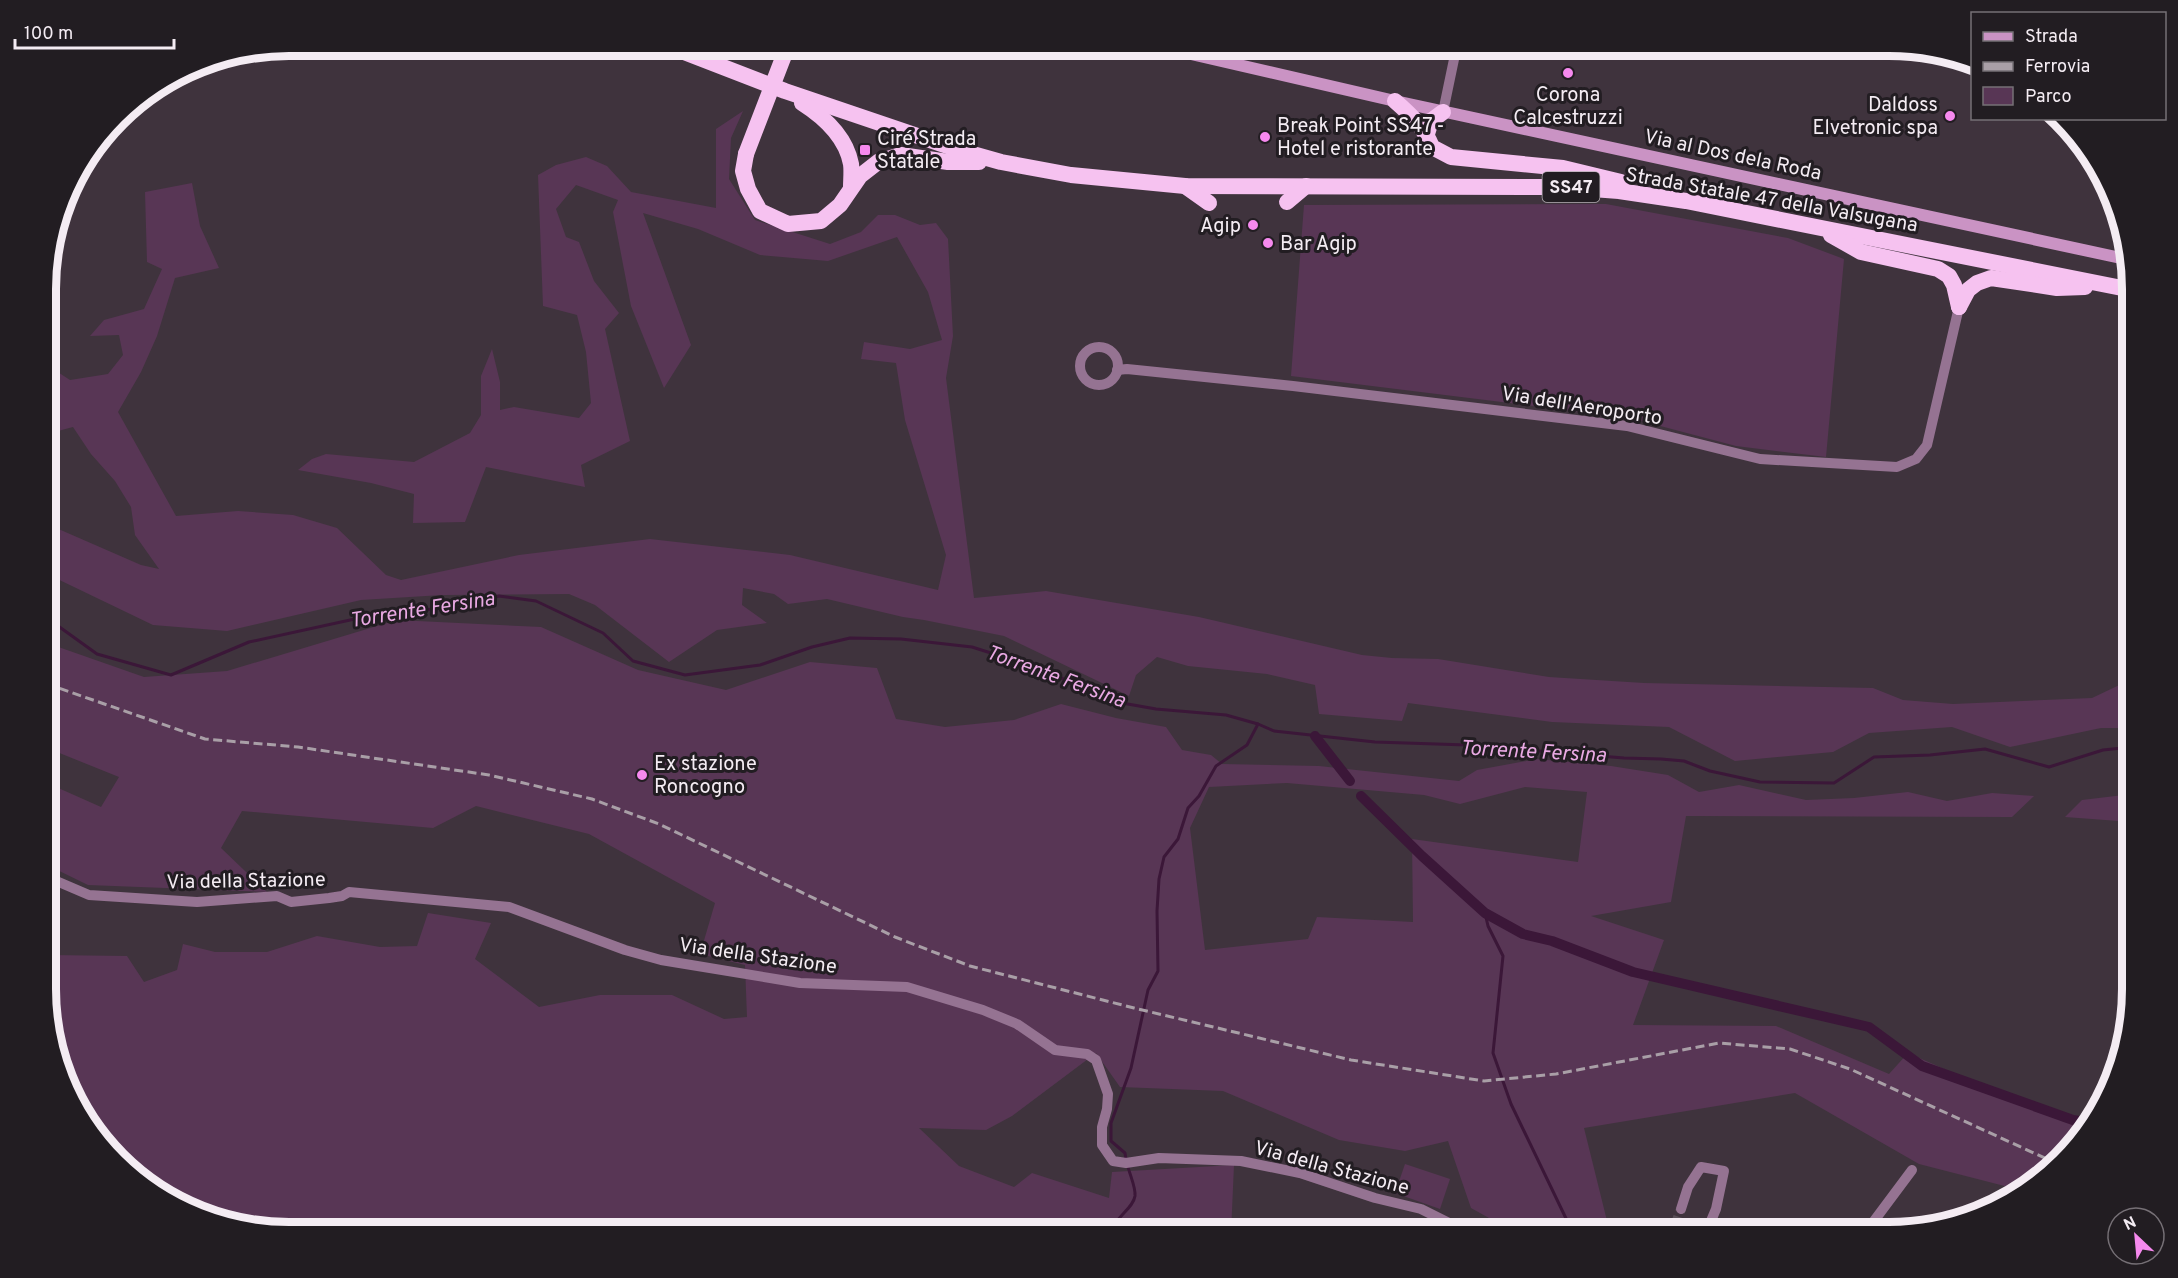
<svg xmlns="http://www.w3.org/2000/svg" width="2178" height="1278" viewBox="0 0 2178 1278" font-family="Overpass,sans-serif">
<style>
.green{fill:#583655;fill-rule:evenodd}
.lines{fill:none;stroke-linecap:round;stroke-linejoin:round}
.stream{stroke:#3b1738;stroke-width:3}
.canal{stroke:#3b1738;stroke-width:10}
.minor-tunnel{stroke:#5a4f58;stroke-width:10;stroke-dasharray:10 5;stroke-linecap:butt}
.minor{stroke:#957392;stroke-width:10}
.secondary{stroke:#ca93c4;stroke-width:12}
.trunk{stroke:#f6c2f0;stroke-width:16}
.rail{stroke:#a99fa7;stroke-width:3;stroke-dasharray:9 4.5;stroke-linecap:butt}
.trunk-bridge{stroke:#f6c2f0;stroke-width:16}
.poi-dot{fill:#f689ee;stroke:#221d22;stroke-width:2}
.labels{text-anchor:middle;stroke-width:6;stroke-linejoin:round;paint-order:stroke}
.shield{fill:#221d22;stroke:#b5aeb4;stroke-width:1.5}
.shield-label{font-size:18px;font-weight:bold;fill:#f4ecf3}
.poi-label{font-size:20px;fill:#f4ecf3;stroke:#221d22;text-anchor:start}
.street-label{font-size:20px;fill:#f4ecf3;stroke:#221d22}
.water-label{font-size:21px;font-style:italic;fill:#e9a9e3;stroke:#221d22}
.rim{fill:none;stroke:#f4ecf3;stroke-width:8}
</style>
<rect width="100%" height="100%" fill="#3f333d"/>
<!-- green -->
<g class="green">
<polygon points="743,111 731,138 729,179 755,220 830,244 861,232 878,215 895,215 920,225 936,223 948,239 953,336 946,378 974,598 1046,591 1199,617 1362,655 1392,658 1438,659 1549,677 1644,683 1873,688 1903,700 1953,704 2092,698 2132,679 2132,728 2101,728 2010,747 1952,727 1869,733 1833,752 1735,761 1669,727 1552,722 1408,703 1402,721 1319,714 1315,685 1267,674 1188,666 1157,657 1136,675 1129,696 1004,636 924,620 903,617 827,599 788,604 774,594 743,588 742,605 767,623 717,630 669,662 595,605 569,594 442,595 361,600 227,631 153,625 47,574 47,524 141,565 159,569 135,535 131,507 115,481 91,454 73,427 58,431 47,429 47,365 70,380 108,374 123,355 119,335 90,336 104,320 144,309 162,269 147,262 145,192 192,183 200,226 219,268 175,278 157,336 141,372 118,412 176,516 238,511 293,515 337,528 386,575 401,580 519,555 650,539 790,555 938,590 946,555 905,420 896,363 861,359 864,342 910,349 942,340 928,292 897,237 828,261 760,255 698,229 643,213 691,345 664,388 631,306 613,212 618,200 576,185 556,209 566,237 579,242 594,281 619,313 605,329 630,441 581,465 585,487 486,467 465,522 413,523 414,494 371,483 298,470 312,459 326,454 414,462 470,433 481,415 481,376 492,349 500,382 500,410 514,407 579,418 591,403 586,352 577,315 543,306 538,175 556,165 586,157 607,166 631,192 716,208 716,129"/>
<polygon points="1606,204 1788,238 1844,259 1826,457 1736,446 1630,418 1291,376 1304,205"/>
<path d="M397 620 541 627 638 670 726 690 810 662 877 668 896 719 945 727 1014 720 1061 704 1116 718 1166 727 1182 750 1211 755 1222 764 1319 766 1459 781 1477 770 1537 759 1611 766 1668 775 1699 792 1739 785 1806 800 1854 798 1908 792 1947 801 1992 793 2034 796 2012 817 1686 816 1671 902 1591 916 1664 940 1633 1025 1776 1026 1889 1074 1908 1053 2064 1122 2089 1125 2061 1162 2024 1191 1919 1164 1795 1093 1584 1128 1610 1233H1516L1471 1208 1448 1141 1405 1151 1339 1140 1223 1091 1120 1087 1096 1053 1012 1116 986 1130 919 1128 959 1166 1014 1187 1032 1173 1109 1198 1112 1172 1234 1165 1231 1233H289L225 1225 167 1200 86 1124 47 1021V955L127 956 144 982 177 970 183 944 215 952H267L317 936 380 947 417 946 428 913 491 923 475 959 539 1007 600 995H672L724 1019 747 1017 745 965 700 954 715 903 589 834 476 806 433 828 242 811 221 848 267 892 88 885 47 865V783L101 807 119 777 47 748V643L144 677 227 671ZM1287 783 1424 795 1460 804 1525 787 1587 792 1578 862 1412 839 1413 922 1317 917 1308 939 1205 950 1190 828 1209 787Z"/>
<polygon points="2132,794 2132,822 2065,817 2082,800"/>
<polygon points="1405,1164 1450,1179 1440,1209 1395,1193"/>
</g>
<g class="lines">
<!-- stream -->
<g class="stream">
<polyline points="47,618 97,654 171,675 249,642 373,615 454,607 499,596 536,601 603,633 633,661 685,675 760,665 812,647 850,638 901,639 972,647 1032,666 1122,703 1156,709 1226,715 1258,724 1274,731 1375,742 1467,745 1624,758 1661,759 1684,761 1710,771 1760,782 1834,783 1874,757 1930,755 1985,749 2049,767 2103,750 2132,747"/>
<polyline points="1485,913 1488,926 1503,956 1493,1053 1511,1104 1573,1233"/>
<polyline points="1126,1160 1125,1153 1111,1141 1111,1123 1131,1068 1148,990 1158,971 1157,911 1159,879 1164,857 1178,839 1188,808 1199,796 1216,766 1247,745 1258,724"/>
<path d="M1110 1233C1116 1216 1133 1209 1135 1196 1136 1188 1130 1175 1128 1167"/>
</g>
<!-- canal -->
<g class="canal">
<polyline points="1315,736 1350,781"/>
<polyline points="1361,796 1422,856 1485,913 1523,934 1552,941 1633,972 1869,1027 1922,1066 2073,1120 2091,1123"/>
</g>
<!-- minor-tunnel -->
<polyline class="minor-tunnel" points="1675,1226 1681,1209"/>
<!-- minor -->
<g class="minor">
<polyline points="1443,112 1457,45"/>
<circle cx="1099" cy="366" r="19"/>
<polyline points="1117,370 1127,369 1293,386 1627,426 1760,459 1897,467 1916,459 1927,445 1959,307"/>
<polyline points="47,877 89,895 197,902 277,896 291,902 329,898 342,896 349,892 509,907 625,950 661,960 800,983 907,987 983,1010 1017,1024 1055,1050 1087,1054 1096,1060 1108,1094 1107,1109 1102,1127 1102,1145 1113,1161 1126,1163 1159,1158 1241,1161 1300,1173 1375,1198 1421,1209 1469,1233"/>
<polyline points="1681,1209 1688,1187 1701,1167 1724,1171 1716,1209 1708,1228 1719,1233"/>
<polyline points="1673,1233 1675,1226"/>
<polyline points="1865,1233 1912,1170"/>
</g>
<!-- secondary -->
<polyline class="secondary" points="1152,45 1395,101 2130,260"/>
<!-- trunk -->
<g class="trunk">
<polyline points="666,45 785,91 962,151 1001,162 1071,175 1185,186 1566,187 1619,191 1686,201 2132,290"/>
<path d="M922 45C946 53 958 54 982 45"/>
<path d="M1395 101C1411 115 1424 127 1432 147L1451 157 1563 168 1621 182"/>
<path d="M802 103C824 117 846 137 851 164 852 171 851 180 851 187"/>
<polyline points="1427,134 1431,121 1443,112"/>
<polyline points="746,154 743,171 748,189 760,211 788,224 821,221 840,205 860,176 878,162 901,155 948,162 979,162"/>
<polyline points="1185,186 1209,203"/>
<polyline points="1287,202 1306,186"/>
<polyline points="1831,235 1861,252 1938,269 1949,276 1954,285 1959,307"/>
<polyline points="1959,307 1968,290 1977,283 1991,278 2057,288 2085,287"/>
</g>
<!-- rail -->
<polyline class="rail" points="47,684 205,739 298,747 489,775 592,799 659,824 895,937 970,966 1134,1008 1351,1060 1484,1081 1556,1074 1719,1043 1790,1049 1850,1069 2058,1164"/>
<!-- trunk-bridge -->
<polyline class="trunk-bridge" points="746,154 788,45"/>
</g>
<!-- markers -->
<g class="poi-dot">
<circle cx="1568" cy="73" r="6"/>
<circle cx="1950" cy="116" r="6"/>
<circle cx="1265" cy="137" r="6"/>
<rect x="859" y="144" width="12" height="12" rx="3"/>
<circle cx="1253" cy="225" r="6"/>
<circle cx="1268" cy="243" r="6"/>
<circle cx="642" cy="775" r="6"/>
</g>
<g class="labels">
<!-- shield labels -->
<rect class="shield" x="1542.5" y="172" width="57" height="30" rx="4.5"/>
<g class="shield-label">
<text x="1571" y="193">SS47</text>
</g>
<!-- poi labels -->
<g class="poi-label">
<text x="1568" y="101" text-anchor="middle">Corona<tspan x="1568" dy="23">Calcestruzzi</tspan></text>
<text x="1938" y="111" text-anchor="end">Daldoss<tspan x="1938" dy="23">Elvetronic spa</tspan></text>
<text x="1277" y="132">Break Point SS47 -<tspan x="1277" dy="23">Hotel e ristorante</tspan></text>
<text x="877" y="145">Ciré Strada<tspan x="877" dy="23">Statale</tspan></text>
<text x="1241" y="232" text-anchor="end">Agip</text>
<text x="1280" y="250">Bar Agip</text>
<text x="654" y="770">Ex stazione<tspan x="654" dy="23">Roncogno</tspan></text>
</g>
<!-- street labels -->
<g class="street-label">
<text transform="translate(1733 154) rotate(12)" y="7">Via al Dos dela Roda</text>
<text transform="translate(1772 199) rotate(10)" y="7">Strada Statale 47 della Valsugana</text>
<text transform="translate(1582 405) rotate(9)" y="7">Via dell'Aeroporto</text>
<text transform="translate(246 880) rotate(-1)" y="7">Via della Stazione</text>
<text transform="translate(758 955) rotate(8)" y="7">Via della Stazione</text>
<text transform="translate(1332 1167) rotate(15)" y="7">Via della Stazione</text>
</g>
<!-- water labels -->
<g class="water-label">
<text transform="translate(422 609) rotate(-9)" y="7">Torrente Fersina</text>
<text transform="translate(1056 676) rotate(20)" y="7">Torrente Fersina</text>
<text transform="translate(1533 751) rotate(3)" y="7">Torrente Fersina</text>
</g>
</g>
<!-- crop -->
<path d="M0 0H2178V1278H0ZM289 56H1889A233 233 0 0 1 2122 289V989A233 233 0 0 1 1889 1222H289A233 233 0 0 1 56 989V289A233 233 0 0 1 289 56Z" fill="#221d22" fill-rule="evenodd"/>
<path class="rim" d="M289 56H1889A233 233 0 0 1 2122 289V989A233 233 0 0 1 1889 1222H289A233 233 0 0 1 56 989V289A233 233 0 0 1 289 56Z"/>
<!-- legend -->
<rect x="1971" y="12" width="195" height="108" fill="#221d22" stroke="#767076" stroke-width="1.5"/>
<rect x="1983" y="32" width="30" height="9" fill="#ca93c4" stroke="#767076" stroke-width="1.5"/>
<text x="2025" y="42" font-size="18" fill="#f4ecf3">Strada</text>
<rect x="1983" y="62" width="30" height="9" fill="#a99fa7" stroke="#767076" stroke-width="1.5"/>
<text x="2025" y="72" font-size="18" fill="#f4ecf3">Ferrovia</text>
<rect x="1983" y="87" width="30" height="18" fill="#583655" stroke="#767076" stroke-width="1.5"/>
<text x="2025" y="102" font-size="18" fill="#f4ecf3">Parco</text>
<!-- north arrow -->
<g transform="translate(2136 1236) rotate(334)"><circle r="28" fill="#221d22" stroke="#767076" stroke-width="1.5"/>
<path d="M0-4.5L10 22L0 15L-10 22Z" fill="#f689ee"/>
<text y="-9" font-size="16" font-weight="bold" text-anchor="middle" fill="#f4ecf3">N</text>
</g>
<!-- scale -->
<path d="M15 39v9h159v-9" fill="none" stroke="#f4ecf3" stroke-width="3"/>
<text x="24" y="39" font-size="18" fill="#f4ecf3" stroke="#221d22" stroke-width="4.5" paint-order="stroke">100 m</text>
</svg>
